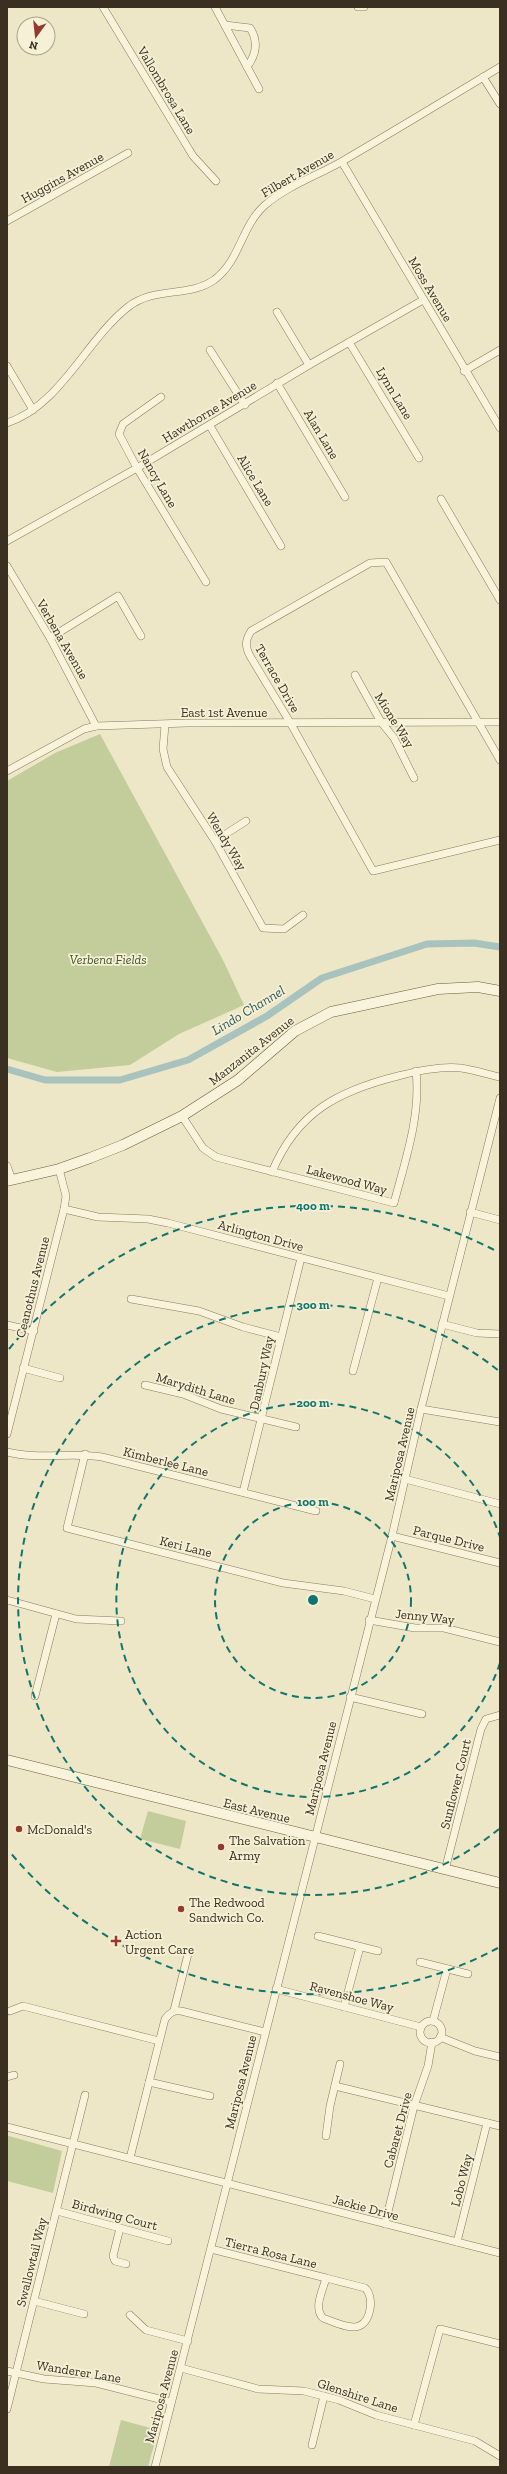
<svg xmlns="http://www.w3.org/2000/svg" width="507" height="2474" viewBox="0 0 507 2474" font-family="'Zilla Slab',serif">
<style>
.green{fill:#c2cd9b}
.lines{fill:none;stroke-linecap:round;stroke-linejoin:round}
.canal{stroke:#a8c2bd;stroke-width:7}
.street-casing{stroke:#8a795c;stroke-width:8}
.secondary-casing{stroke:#6c5a3f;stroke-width:11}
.street{stroke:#f9f3db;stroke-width:7}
.secondary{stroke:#f9f3db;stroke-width:10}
.ring{fill:none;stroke:#0f766e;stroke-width:2;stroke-dasharray:7 5}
.poi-dot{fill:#98372d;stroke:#f6f0d7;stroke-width:1.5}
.labels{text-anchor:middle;stroke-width:3.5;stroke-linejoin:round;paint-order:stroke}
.street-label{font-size:13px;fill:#3a2f20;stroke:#f6f0d7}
.park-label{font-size:13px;font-style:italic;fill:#465727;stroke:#f6f0d7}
.poi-label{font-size:13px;fill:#3a2f20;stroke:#f6f0d7;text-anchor:start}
.water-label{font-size:14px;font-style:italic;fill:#2f585a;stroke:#f6f0d7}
.centre{fill:#0f766e;stroke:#f6f0d7;stroke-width:2}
.ring-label{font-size:12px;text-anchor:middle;font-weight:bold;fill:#0f766e;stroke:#f6f0d7;stroke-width:3.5;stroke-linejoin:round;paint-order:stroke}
</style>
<rect width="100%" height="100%" fill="#eee7c7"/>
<!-- green -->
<g class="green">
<polygon points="100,734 223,960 244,1005 179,1034 130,1065 57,1072 7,1058 7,781 55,753"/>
<polygon points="148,1811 186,1821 180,1849 140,1839"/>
<polygon points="9,2136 62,2151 53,2193 7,2181 7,2137"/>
<polygon points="121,2420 158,2430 148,2467 109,2467"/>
</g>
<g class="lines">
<!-- canal -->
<polyline class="canal" points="7,1069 45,1080 120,1080 188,1060 267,1016 322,978 427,944 474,943 500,947"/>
<defs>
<g id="street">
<polyline points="103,7 193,156 216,181"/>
<polyline points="215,7 259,89"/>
<polyline points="358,7 364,7"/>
<path d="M225 25 250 28C259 42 256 55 247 67"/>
<polyline points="483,77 500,104"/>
<polyline points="342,162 500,428"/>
<polyline points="7,221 128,153"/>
<polyline points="277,312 309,365"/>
<polyline points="349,342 419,458"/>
<polyline points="210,350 245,405"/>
<polyline points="7,366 33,410"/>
<polyline points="464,371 500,350"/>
<polyline points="277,383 345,497"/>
<polyline points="161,397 123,424 119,434 137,468 206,582"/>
<path d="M7 423C60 406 86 340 128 307 155 286 188 298 214 280 240 261 241 227 264 206 285 187 316 176 341 162 394 131 447 99 500 67"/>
<polyline points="210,426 281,546"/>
<polyline points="441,499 500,600"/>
<polyline points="7,541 137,468 309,365 423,300"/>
<polyline points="7,566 50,638 96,726"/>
<polyline points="50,638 118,596 141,636"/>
<polyline points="355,675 381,722 394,738 414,778"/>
<polyline points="165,725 163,749 167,767 215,841 263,928 284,929 303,915"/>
<path d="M500 760 386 562 370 563 251 631C245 641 245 646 250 656L291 724 373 871 500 840"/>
<polyline points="7,771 84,729 96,726 187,723 500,722"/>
<polyline points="215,841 246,821"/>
<path d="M182 1116 203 1148 216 1157 394 1203C405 1161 421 1116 416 1071"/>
<polyline points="7,1166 12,1180"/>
<path d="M272 1172C297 1112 338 1091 398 1076 418 1071 440 1066 461 1068 474 1070 487 1074 500 1077"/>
<polyline points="64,1209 98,1217 148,1219 168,1223 449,1296"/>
<polyline points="470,1212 500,1220"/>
<polyline points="131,1299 199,1311 243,1327 281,1337"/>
<polyline points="442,1324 477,1333 500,1334"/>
<polyline points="7,1325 34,1331"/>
<polyline points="23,1368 60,1378"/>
<polyline points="353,1371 378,1278"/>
<polyline points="145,1385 183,1394 221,1409 296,1427"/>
<polyline points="421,1409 500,1422"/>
<polyline points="7,1434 64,1209 66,1196 59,1169"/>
<path d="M7 1452C39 1460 70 1452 102 1457L316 1511"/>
<polyline points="85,1454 67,1528 283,1583 344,1591 375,1599"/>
<polyline points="405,1479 500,1504"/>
<polyline points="243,1492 301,1258"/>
<polyline points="392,1536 500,1563"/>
<polyline points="7,1600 76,1619 121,1621"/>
<polyline points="369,1620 415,1628 444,1628 500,1642"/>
<polyline points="35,1696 56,1614"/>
<polyline points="350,1697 422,1714"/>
<polyline points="445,1870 481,1729 486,1719 500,1715"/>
<polyline points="318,1936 378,1951"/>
<polyline points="420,1962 468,1974"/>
<polyline points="276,1989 421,2027"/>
<polyline points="344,2007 360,1947"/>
<polyline points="174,2010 188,1954"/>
<polyline points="10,2011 23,2006 159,2041"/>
<polyline points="433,2021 447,1969"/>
<circle cx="431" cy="2032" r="11"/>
<polyline points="440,2037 475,2051 500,2057"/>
<polyline points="7,2077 14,2075"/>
<polyline points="149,2082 210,2096"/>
<polyline points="335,2086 500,2126"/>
<polyline points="7,2127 500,2253"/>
<polyline points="326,2136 330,2106 340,2064"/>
<path d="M130 2158 165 2019C170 2013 173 2010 181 2011L265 2032"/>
<polyline points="57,2211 168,2241"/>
<polyline points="385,2224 414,2106 428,2066 432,2042"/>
<polyline points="120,2228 113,2256 115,2261 126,2264"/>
<polyline points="457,2242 487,2123"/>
<path d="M211 2249 326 2278C323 2290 313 2308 323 2318 332 2321 350 2330 359 2326 372 2321 374 2295 365 2288L326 2278"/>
<polyline points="34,2301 84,2314"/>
<polyline points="130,2315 146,2330 188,2341"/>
<polyline points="181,2368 258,2389 304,2391 339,2400 376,2415 475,2441 500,2456"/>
<polyline points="7,2371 44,2379 96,2383 171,2402"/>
<polyline points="7,2409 85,2095"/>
<polyline points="414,2425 440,2329 500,2344"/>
<polyline points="312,2445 324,2396"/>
<polyline points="155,2467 392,1536 421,1409 500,1098"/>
</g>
<g id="secondary">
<polyline points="7,1181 59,1169 90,1158 123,1145 182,1116 238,1080 295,1031 331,1012 438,989 478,987 500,991"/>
<polyline points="7,1760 500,1883"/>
</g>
</defs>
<!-- street casing -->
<use href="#street" class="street-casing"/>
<!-- secondary casing -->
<use href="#secondary" class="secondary-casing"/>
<!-- street -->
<use href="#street" class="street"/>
<!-- secondary -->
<use href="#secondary" class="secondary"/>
</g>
<!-- distance rings -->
<g class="ring">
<circle cx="313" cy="1600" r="98"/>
<path d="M500 1663A197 197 0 1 1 500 1537"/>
<path d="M499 1829A295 295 0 1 1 499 1371"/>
<path d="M498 1948A394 394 0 0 1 9 1851M9 1349A394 394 0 0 1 498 1252"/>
</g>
<!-- markers -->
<g class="poi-dot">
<circle cx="19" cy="1829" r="4"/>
<circle cx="221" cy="1847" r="4"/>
<circle cx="181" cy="1909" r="4"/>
<path d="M114 1935h4v4h4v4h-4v4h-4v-4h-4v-4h4z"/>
</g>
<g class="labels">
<!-- street labels -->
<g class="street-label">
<text transform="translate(167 90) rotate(59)" y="5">Vallombrosa Lane</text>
<text transform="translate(297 173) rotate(-30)" y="5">Filbert Avenue</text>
<text transform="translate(62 177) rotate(-29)" y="5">Huggins Avenue</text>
<text transform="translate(431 289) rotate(59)" y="5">Moss Avenue</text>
<text transform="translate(395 393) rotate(59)" y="5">Lynn Lane</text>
<text transform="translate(209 411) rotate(-31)" y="5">Hawthorne Avenue</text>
<text transform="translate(322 434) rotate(59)" y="5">Alan Lane</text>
<text transform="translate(158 478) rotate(60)" y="5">Nancy Lane</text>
<text transform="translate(256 480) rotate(59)" y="5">Alice Lane</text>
<text transform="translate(63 639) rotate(60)" y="5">Verbena Avenue</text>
<text transform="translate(278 678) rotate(60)" y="5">Terrace Drive</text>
<text x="224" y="717">East 1st Avenue</text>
<text transform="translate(395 720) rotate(58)" y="5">Mione Way</text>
<text transform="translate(227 841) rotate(59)" y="5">Wendy Way</text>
<text transform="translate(251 1050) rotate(-38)" y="5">Manzanita Avenue</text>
<text transform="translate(347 1179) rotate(15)" y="5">Lakewood Way</text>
<text transform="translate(261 1235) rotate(15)" y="5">Arlington Drive</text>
<text transform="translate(32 1287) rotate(-76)" y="5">Ceanothus Avenue</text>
<text transform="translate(261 1373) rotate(-78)" y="5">Danbury Way</text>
<text transform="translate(196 1388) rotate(17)" y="5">Marydith Lane</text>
<text transform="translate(399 1454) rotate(-77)" y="5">Mariposa Avenue</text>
<text transform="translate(166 1461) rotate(14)" y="5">Kimberlee Lane</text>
<text transform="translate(449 1538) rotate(14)" y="5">Parque Drive</text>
<text transform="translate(186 1546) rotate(14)" y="5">Keri Lane</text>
<text transform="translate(425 1616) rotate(6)" y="5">Jenny Way</text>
<text transform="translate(320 1768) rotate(-76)" y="5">Mariposa Avenue</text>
<text transform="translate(455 1784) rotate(-76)" y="5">Sunflower Court</text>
<text transform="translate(257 1810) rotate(14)" y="5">East Avenue</text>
<text transform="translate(352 1996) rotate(15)" y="5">Ravenshoe Way</text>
<text transform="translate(240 2082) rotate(-76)" y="5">Mariposa Avenue</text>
<text transform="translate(397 2130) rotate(-75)" y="5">Cabaret Drive</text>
<text transform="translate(461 2180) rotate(-76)" y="5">Lobo Way</text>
<text transform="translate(366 2207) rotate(15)" y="5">Jackie Drive</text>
<text transform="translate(115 2214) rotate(15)" y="5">Birdwing Court</text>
<text transform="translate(271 2252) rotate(14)" y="5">Tierra Rosa Lane</text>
<text transform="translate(31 2262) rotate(-76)" y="5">Swallowtail Way</text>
<text transform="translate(79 2371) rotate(9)" y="5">Wanderer Lane</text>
<text transform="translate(358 2395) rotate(18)" y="5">Glenshire Lane</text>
<text transform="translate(161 2396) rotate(-75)" y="5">Mariposa Avenue</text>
</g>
<!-- park labels -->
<g class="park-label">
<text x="108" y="964">Verbena Fields</text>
</g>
<!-- poi labels -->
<g class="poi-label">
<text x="27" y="1834">McDonald's</text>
<text x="229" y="1845">The Salvation<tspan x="229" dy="15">Army</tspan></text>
<text x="189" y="1907">The Redwood<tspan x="189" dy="15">Sandwich Co.</tspan></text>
<text x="125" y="1939">Action<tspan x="125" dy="15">Urgent Care</tspan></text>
</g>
<!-- water labels -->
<g class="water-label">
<text transform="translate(248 1010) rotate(-31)" y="5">Lindo Channel</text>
</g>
</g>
<circle cx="313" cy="1600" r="6" class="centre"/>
<g class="ring-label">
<text x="313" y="1210">400 m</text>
<text x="313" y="1309">300 m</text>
<text x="313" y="1407">200 m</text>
<text x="313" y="1506">100 m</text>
</g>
<!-- border -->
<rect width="507" height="2474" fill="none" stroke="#3a2f20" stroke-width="16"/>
<!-- north arrow -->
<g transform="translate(36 36) rotate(195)"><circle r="19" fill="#f6f0d7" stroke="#aba38e"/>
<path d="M0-3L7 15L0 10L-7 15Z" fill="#98372d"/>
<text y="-6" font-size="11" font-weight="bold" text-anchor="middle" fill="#3a2f20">N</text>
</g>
</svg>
